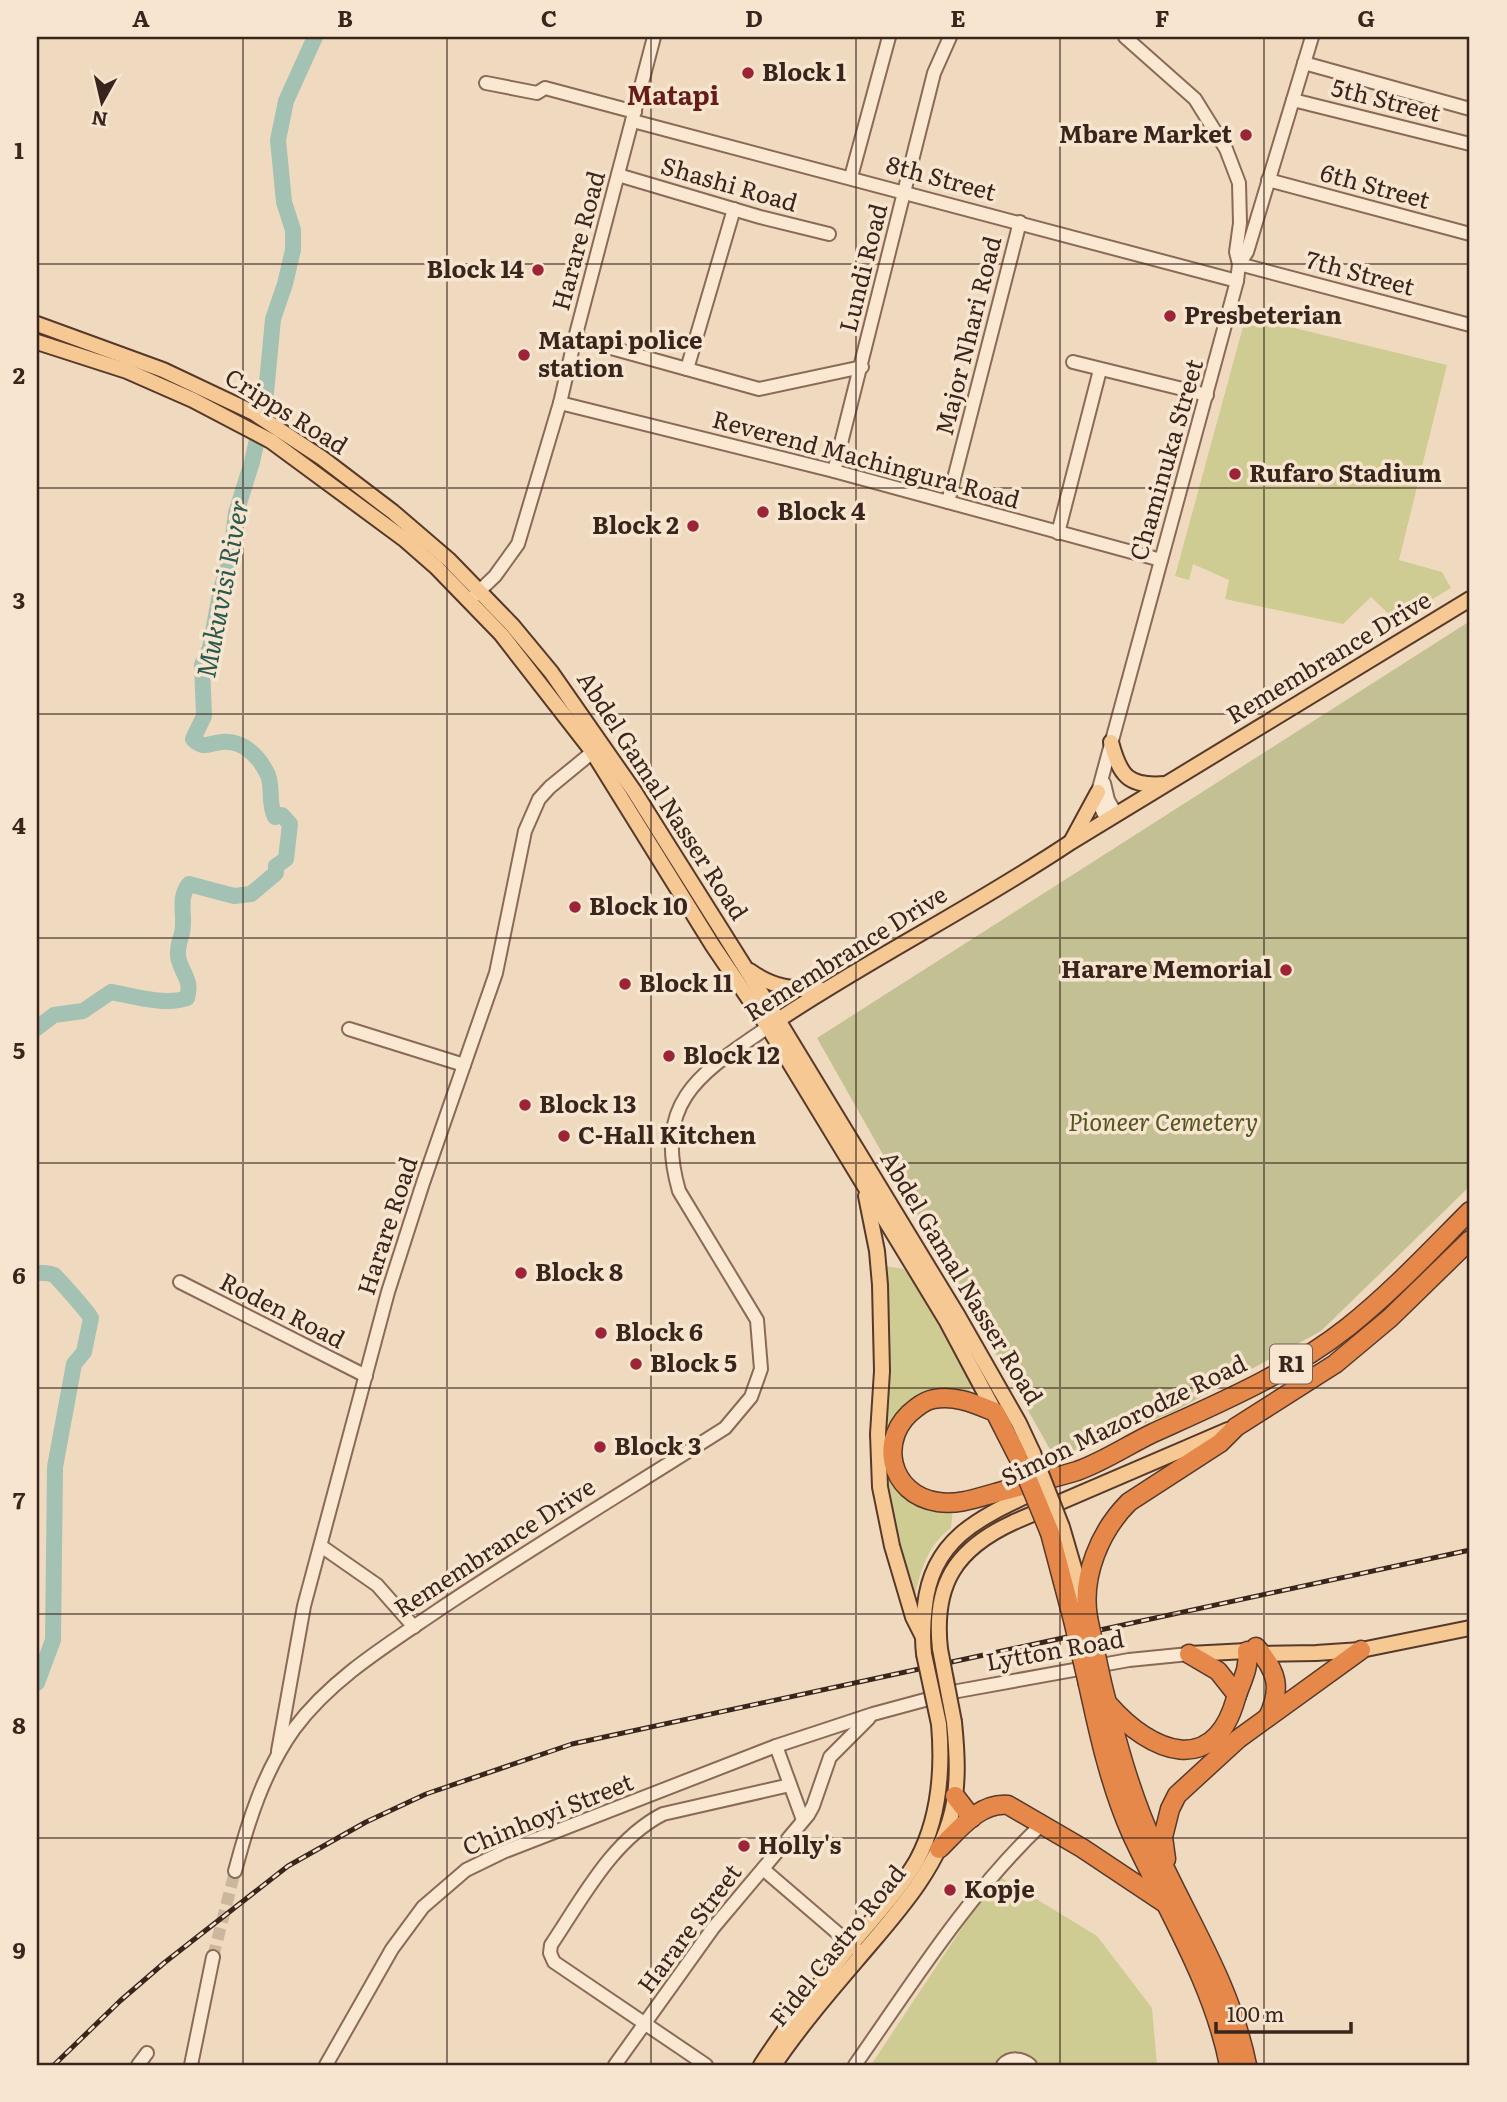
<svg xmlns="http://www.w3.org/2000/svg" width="1507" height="2102" viewBox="0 0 1507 2102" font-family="Literata,serif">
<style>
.green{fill:#cfcc93}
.cemetery{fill:#c3c193}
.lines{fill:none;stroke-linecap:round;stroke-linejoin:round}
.river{stroke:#a3c2b4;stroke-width:16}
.minor-tunnel{stroke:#cbb69e;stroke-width:12;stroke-dasharray:12 6;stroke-linecap:butt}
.minor-casing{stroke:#8a6a56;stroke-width:16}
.major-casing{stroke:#57392b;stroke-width:18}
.highway-casing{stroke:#57392b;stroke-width:21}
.minor{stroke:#fbe8d3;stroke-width:12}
.major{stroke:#f6c894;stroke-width:14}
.highway{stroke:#e6884a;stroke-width:18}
.rail-casing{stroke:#39251c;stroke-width:5}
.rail{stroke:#f7e5cf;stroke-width:2.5;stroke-dasharray:8;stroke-linecap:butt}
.major-bridge-casing{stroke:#57392b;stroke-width:18;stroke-linecap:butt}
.highway-bridge-casing{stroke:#57392b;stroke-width:21;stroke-linecap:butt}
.major-bridge{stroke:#f6c894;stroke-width:14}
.highway-bridge{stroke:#e6884a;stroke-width:18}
.grid{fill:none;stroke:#39251c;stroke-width:2;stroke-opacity:0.55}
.poi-dot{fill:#9d2337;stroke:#f7e5cf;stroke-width:2.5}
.labels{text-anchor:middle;stroke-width:7;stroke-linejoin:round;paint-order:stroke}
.shield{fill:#f7e5cf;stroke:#725f52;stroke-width:2}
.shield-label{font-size:23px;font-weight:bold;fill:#39251c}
.poi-label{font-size:24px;font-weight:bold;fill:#39251c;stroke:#f7e5cf;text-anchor:start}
.street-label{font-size:24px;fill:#39251c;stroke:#f7e5cf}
.park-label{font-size:24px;font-style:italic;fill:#525621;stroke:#f7e5cf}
.neighbourhood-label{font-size:26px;font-weight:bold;fill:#681c19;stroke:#f7e5cf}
.water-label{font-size:26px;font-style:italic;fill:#2a594f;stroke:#f7e5cf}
.neatline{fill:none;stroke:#39251c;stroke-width:2.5}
.grid-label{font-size:23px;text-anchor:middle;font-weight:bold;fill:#39251c}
</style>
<rect width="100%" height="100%" fill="#f0dabf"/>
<!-- green -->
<g class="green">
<polygon points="1254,318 1447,365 1399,560 1442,572 1451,588 1396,621 1371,597 1343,624 1225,599 1229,580 1193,564 1189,580 1175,576 1244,323"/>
<path d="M885 1266 904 1269 922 1294 971 1383 969 1394 936 1387 917 1396 902 1407 887 1436 893 1475 953 1509 951 1528C925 1547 919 1576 913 1606L899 1558 892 1509 884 1484Z"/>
<polygon points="997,1875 1097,1936 1152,2008 1157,2065 871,2065"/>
</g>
<!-- cemetery -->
<polygon class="cemetery" points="1470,621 1470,1186 1321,1331 1175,1411 1056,1460 817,1038"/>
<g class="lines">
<!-- river -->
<g class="river">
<path d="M37 1028 54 1015 83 1011 111 992C134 996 165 1006 187 998 193 979 180 972 178 956 177 947 180 941 182 933 186 916 177 899 189 884L234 896 251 894 276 873V866L286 859 290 824 282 815 275 817C268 804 273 788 268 775 259 756 243 740 222 742 209 743 204 750 193 739L204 716 202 665 210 648 221 589 230 561 236 513 252 462 265 404 273 319 285 284 293 250V230L284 202 278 140 286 101 315 37"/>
<path d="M37 1273C43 1273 48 1272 54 1275 57 1277 88 1312 91 1318L84 1352 74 1364 55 1467 53 1640 37 1683"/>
</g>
<!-- minor-tunnel -->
<polyline class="minor-tunnel" points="213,1957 235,1871"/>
<defs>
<g id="minor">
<polyline points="1125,37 1195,99 1226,149 1239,183 1240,223 1236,252 1239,264 1470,325"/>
<polyline points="1304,63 1470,109"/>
<polyline points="486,83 537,93 545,88 635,112"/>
<polyline points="1293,100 1470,144"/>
<polyline points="633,121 1237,281"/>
<polyline points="618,175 760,217 829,234"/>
<polyline points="851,177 889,37"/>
<polyline points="1268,180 1470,234"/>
<polyline points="575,338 759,389 862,367"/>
<polyline points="1073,362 1207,395"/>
<polyline points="687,369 734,209"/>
<polyline points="560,403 834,471 1161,560"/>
<polyline points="834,471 934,73 950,37"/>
<polyline points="948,502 1020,222"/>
<polyline points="1058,533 1100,370"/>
<polyline points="472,598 495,576 518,544 560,403 575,338 654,37"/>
<polyline points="1104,783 1108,800 1116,814"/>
<polyline points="1107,820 1099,804 1098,792 1237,281 1239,264 1247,252 1312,37"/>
<polyline points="349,1029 464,1065"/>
<polyline points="180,1282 366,1376"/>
<polyline points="321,1546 377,1585 414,1627"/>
<polyline points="776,1746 803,1820"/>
<polyline points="278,1751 304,1606 388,1292 423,1183 496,973 525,831 539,799 550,787 600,746"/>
<polyline points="763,1869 862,1954"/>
<path d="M235 1871C248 1822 264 1771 294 1729 331 1679 387 1645 437 1611 531 1548 629 1489 725 1428L751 1397 761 1369 757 1320 679 1191C653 1100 701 1073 768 1027"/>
<polyline points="138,2065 147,2053"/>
<polyline points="191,2065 213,1957"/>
<polyline points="326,2065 392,1949 423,1907 466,1870 503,1852 776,1746 873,1714 958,1691 1129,1660 1189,1654"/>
<polyline points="615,2065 713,1928 808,1815 813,1806 830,1757 869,1718"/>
<path d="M706 2065 554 1962 550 1953 551 1945C582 1899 612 1840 663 1814L790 1785"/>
<path d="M855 2065C913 1982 968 1894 1042 1824"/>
<path d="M1003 2065C1010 2057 1022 2058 1030 2065"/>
</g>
<g id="major">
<polyline points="37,324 163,370 254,413 322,458 393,512 449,560 512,625 551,672 634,791 778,1020 958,1316 1019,1423 1033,1453"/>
<polyline points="37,342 127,371 193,400 271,441 404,539 436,567 501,634 592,751 713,946 768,1027 946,1320 995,1412"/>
<path d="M1111 742C1120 776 1128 787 1165 784"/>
<polyline points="1072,840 1098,792"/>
<path d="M750 971C775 989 794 989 823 990"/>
<path d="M772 1024C869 959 974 907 1071 842L1470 599"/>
<polyline points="866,1196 877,1251 880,1285 882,1371 878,1434 880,1487 892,1546 913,1617 922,1635"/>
<polyline points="1062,1527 1083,1599"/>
<path d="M940 1649C933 1585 955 1549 1014 1522L1228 1430"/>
<path d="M924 1654C922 1637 923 1623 925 1606 932 1535 986 1515 1043 1488"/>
<polyline points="1189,1654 1247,1651 1262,1654 1316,1653 1361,1650 1470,1628"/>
<path d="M761 2065C788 2023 819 1984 851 1945 873 1918 899 1891 917 1860 939 1819 943 1770 939 1724"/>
<path d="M774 2065C799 2028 828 1994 857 1960 894 1916 938 1870 952 1812 959 1783 957 1752 954 1722"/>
</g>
<g id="highway">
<path d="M1021 1463 995 1412C975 1404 956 1395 934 1399 928 1400 921 1404 916 1408 876 1437 889 1495 938 1502 958 1505 977 1498 995 1493 1022 1486 1050 1479 1077 1471 1103 1462 1128 1445 1153 1433 1219 1403 1290 1373 1348 1327 1392 1292 1430 1251 1470 1211"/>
<polyline points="1050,1533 1073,1620"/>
<path d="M1088 1618C1081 1576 1100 1531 1129 1502L1220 1443 1236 1427 1335 1364 1390 1318 1470 1240"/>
<path d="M1256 1647C1277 1671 1282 1688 1268 1717"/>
<polyline points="1189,1654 1218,1671 1237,1695"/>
<path d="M1102 1683C1116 1739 1130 1793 1154 1845 1188 1921 1230 1982 1247 2065"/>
<path d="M1088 1684C1099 1735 1110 1785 1131 1833 1166 1909 1213 1983 1229 2065"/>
<path d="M1109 1705C1151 1753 1214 1778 1236 1698 1241 1682 1250 1668 1247 1651"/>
<polyline points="955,1796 972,1818"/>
<path d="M939 1849C958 1831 979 1802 1008 1805L1082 1848 1163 1902"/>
<polyline points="1166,1859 1163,1837 1170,1809 1177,1795 1238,1739 1361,1650"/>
</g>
</defs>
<!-- minor casing -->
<use href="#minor" class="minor-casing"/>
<!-- major casing -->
<use href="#major" class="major-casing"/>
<!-- highway casing -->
<use href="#highway" class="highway-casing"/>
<!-- minor -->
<use href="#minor" class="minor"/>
<!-- major -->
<use href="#major" class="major"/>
<!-- highway -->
<use href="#highway" class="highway"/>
<defs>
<polyline id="rail" points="54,2065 120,2001 164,1963 288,1866 366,1822 426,1794 572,1744 1470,1550"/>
</defs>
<!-- rail casing -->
<use href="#rail" class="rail-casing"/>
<!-- rail -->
<use href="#rail" class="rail"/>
<defs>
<g id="major-bridge">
<polyline points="1033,1453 1062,1527"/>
<polyline points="940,1649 954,1722"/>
<polyline points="924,1654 939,1724"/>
</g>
<g id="highway-bridge">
<polyline points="1021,1463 1050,1533"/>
<polyline points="1088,1618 1102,1683"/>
<polyline points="1073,1620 1088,1684"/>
</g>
</defs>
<!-- major-bridge casing -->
<use href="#major-bridge" class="major-bridge-casing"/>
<!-- highway-bridge casing -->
<use href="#highway-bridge" class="highway-bridge-casing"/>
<!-- major-bridge -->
<use href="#major-bridge" class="major-bridge"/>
<!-- highway-bridge -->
<use href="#highway-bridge" class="highway-bridge"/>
</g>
<!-- grid -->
<path class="grid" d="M243 37V2065M447 37V2065M651 37V2065M856 37V2065M1060 37V2065M1264 37V2065M37 264H1470M37 488H1470M37 714H1470M37 938H1470M37 1163H1470M37 1388H1470M37 1614H1470M37 1838H1470"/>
<!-- markers -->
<g class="poi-dot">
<circle cx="748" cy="73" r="7"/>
<circle cx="1246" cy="135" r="7"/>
<circle cx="538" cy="270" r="7"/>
<circle cx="1170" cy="316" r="7"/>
<circle cx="524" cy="355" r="7"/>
<circle cx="1235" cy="474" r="7"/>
<circle cx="763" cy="512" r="7"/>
<circle cx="693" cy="526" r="7"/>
<circle cx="575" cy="907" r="7"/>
<circle cx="1286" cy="970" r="7"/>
<circle cx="625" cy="984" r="7"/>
<circle cx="669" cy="1056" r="7"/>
<circle cx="525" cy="1105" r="7"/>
<circle cx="564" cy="1136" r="7"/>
<circle cx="521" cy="1273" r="7"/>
<circle cx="601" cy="1333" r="7"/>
<circle cx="636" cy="1364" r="7"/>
<circle cx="600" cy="1447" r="7"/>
<circle cx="744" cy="1846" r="7"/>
<circle cx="950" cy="1890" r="7"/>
</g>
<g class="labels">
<!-- shield labels -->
<rect class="shield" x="1270" y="1344.5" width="42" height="39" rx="5"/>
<g class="shield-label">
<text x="1291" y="1372">R1</text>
</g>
<!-- poi labels -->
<g class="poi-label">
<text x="762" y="81">Block 1</text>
<text x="1232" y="143" text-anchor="end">Mbare Market</text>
<text x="524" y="278" text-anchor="end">Block 14</text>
<text x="1184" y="324">Presbeterian</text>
<text x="538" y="349">Matapi police<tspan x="538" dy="28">station</tspan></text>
<text x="1249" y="482">Rufaro Stadium</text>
<text x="777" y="520">Block 4</text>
<text x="679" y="534" text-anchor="end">Block 2</text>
<text x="589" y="915">Block 10</text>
<text x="1272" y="978" text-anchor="end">Harare Memorial</text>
<text x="639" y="992">Block 11</text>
<text x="683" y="1064">Block 12</text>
<text x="539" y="1113">Block 13</text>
<text x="578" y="1144">C-Hall Kitchen</text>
<text x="535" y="1281">Block 8</text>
<text x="615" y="1341">Block 6</text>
<text x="650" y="1372">Block 5</text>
<text x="614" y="1455">Block 3</text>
<text x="758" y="1854">Holly's</text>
<text x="964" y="1898">Kopje</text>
</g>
<!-- street labels -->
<g class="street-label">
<text transform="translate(1386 101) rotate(14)" y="8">5th Street</text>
<text transform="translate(941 179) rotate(15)" y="8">8th Street</text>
<text transform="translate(729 185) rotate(16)" y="8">Shashi Road</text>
<text transform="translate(1375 187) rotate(15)" y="8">6th Street</text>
<text transform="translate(579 241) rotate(-75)" y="8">Harare Road</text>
<text transform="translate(864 268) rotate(-76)" y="8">Lundi Road</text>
<text transform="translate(1360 274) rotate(15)" y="8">7th Street</text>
<text transform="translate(969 336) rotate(-76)" y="8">Major Nhari Road</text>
<text transform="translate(286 412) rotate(32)" y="8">Cripps Road</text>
<text transform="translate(866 460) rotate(15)" y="8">Reverend Machingura Road</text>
<text transform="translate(1167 460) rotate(-74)" y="8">Chaminuka Street</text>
<text transform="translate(1329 658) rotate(-31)" y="8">Remembrance Drive</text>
<text transform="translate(662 796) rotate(57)" y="8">Abdel Gamal Nasser Road</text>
<text transform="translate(846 954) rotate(-32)" y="8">Remembrance Drive</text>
<text transform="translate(388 1226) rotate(-72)" y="8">Harare Road</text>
<text transform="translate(961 1278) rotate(59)" y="8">Abdel Gamal Nasser Road</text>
<text transform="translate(282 1311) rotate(27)" y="8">Roden Road</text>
<text transform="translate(1124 1421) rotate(-26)" y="8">Simon Mazorodze Road</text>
<text transform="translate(495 1548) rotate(-33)" y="8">Remembrance Drive</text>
<text transform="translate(1055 1651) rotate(-10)" y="8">Lytton Road</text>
<text transform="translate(548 1815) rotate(-22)" y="8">Chinhoyi Street</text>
<text transform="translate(690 1929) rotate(-53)" y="8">Harare Street</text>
<text transform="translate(838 1946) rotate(-51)" y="8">Fidel Castro Road</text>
</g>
<!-- park labels -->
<g class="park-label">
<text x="1163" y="1131">Pioneer Cemetery</text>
</g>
<!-- neighbourhood labels -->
<g class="neighbourhood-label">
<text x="673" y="105">Matapi</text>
</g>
<!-- water labels -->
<g class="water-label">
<text transform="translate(223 589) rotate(-79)" y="9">Mukuvisi River</text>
</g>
</g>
<!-- border -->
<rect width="1507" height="2102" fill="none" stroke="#f7e5cf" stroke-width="77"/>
<!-- north arrow -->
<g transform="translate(102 102) rotate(188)" stroke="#f7e5cf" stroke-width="5" paint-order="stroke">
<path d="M0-5L12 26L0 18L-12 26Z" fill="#39251c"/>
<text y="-10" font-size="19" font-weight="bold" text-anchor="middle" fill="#39251c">N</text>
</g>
<!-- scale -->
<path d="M1216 2022v10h135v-10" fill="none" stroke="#39251c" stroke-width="3.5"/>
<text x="1227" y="2022" font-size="21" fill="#39251c" stroke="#f7e5cf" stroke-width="5" paint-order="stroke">100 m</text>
<rect x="38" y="38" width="1430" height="2026" class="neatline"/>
<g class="grid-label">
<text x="141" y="27">A</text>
<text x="345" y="27">B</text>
<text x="549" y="27">C</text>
<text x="754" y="27">D</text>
<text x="958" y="27">E</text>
<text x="1162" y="27">F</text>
<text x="1366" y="27">G</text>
<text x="19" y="159">1</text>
<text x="19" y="384">2</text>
<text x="19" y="609">3</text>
<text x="19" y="834">4</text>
<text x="19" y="1059">5</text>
<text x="19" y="1284">6</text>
<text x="19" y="1509">7</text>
<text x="19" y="1734">8</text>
<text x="19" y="1959">9</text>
</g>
</svg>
